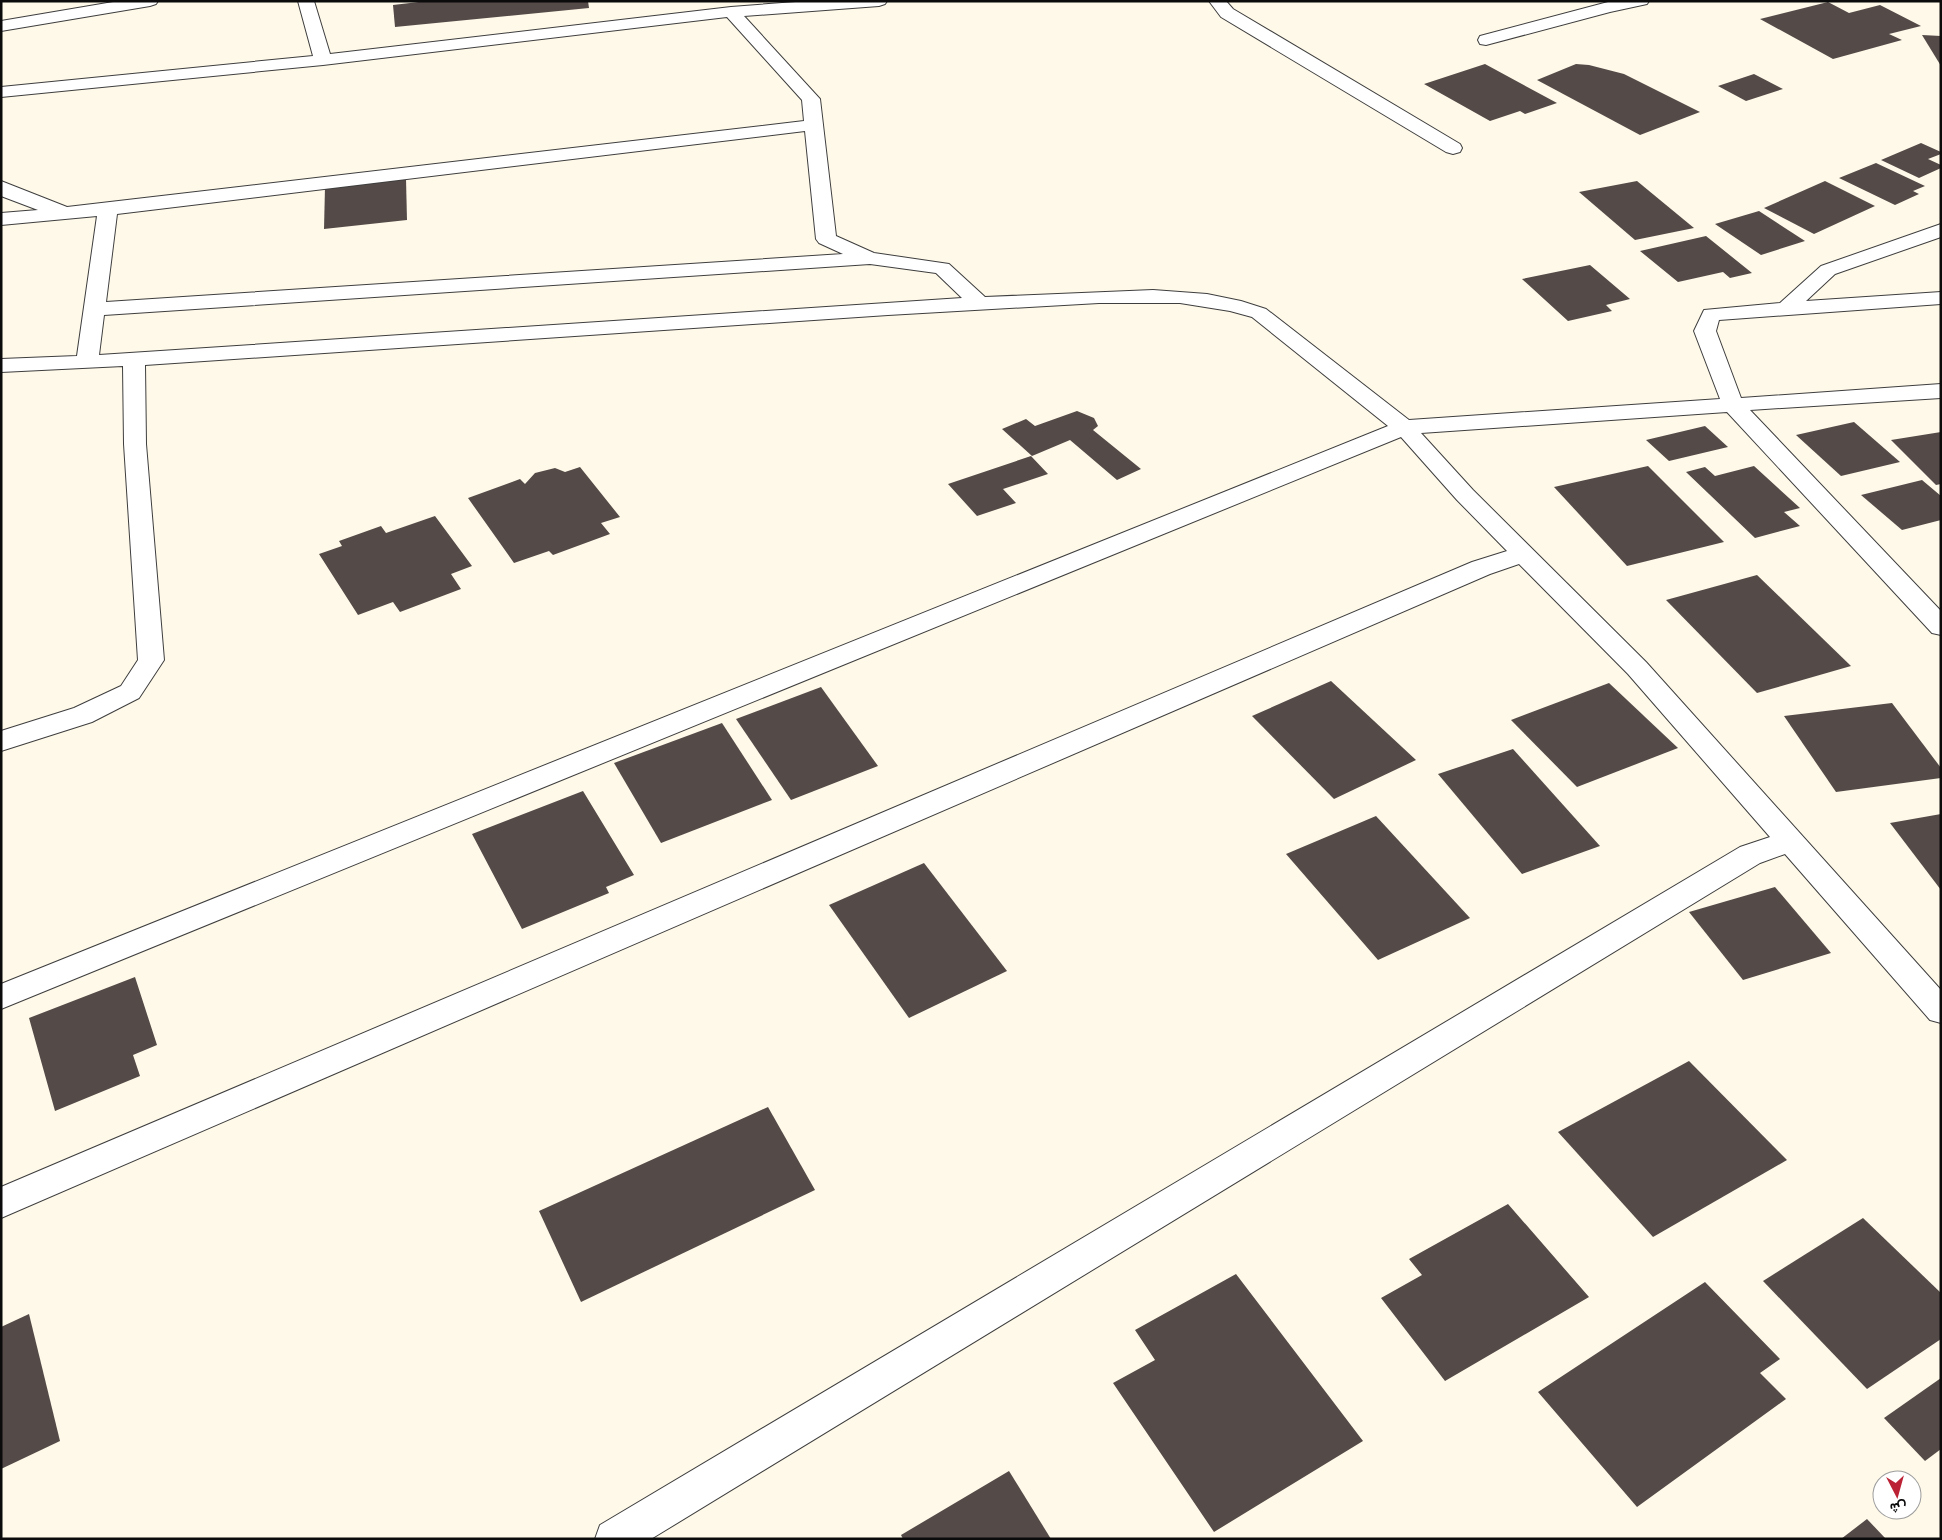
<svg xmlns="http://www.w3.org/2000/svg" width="1942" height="1540" viewBox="0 0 1942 1540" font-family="'IBM Plex Serif',Vazirmatn,serif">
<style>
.building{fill:#544b48}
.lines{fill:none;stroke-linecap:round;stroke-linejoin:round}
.minor-casing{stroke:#3e3e3e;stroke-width:2}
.minor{fill:#fff;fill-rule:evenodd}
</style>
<rect width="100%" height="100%" fill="#fff9e9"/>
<!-- building -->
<g class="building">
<polygon points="427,1 588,1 589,8 395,27 393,5"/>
<polygon points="1828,2 1849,13 1880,5 1921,26 1889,34 1902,40 1833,59 1760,19"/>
<polygon points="1922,35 1941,36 1941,66"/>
<polygon points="1485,64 1557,103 1525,114 1520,111 1490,121 1424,84"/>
<polygon points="1576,64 1589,65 1624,74 1700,112 1640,135 1537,80"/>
<polygon points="1754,74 1783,89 1746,101 1718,86"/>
<polygon points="1921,143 1941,152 1941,154 1928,159 1941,165 1941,168 1919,178 1881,160"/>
<polygon points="1876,163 1925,186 1913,191 1919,194 1895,205 1839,178"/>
<polygon points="406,179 407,220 324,229 325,187"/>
<polygon points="1637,181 1694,228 1635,240 1579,192"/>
<polygon points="1825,181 1875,206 1814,234 1764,208"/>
<polygon points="1759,211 1805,241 1761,255 1715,224"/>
<polygon points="1706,236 1752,273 1730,278 1723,272 1678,282 1640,251"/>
<polygon points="1590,265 1630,299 1606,305 1612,311 1568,321 1522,279"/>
<polygon points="1077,411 1094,418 1098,426 1093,430 1141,469 1117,480 1070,440 1032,456 1002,429 1026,419 1035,426"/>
<polygon points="1854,422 1900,462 1841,476 1796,435"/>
<polygon points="1705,426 1728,447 1669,461 1646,440"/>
<polygon points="1941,432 1941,484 1936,485 1891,440"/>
<polygon points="1031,456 1048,474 1003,489 1016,503 977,516 948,484"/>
<polygon points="1648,466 1724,542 1627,566 1554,487"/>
<polygon points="1754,466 1800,508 1784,512 1800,526 1755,538 1686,472 1705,467 1715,476"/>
<polygon points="580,467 620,517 601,523 610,534 553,555 549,551 514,563 468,498 520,479 525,484 535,473 555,468 565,472"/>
<polygon points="1922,480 1941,496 1941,520 1902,530 1861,495"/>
<polygon points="435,516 472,566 451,574 461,589 400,612 393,602 358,615 319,554 342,546 339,541 381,526 386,533"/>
<polygon points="1757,575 1851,666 1757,693 1666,600"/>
<polygon points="1331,681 1416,760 1334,799 1252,716"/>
<polygon points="1609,683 1678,748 1577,787 1511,720"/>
<polygon points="821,687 878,766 791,800 736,719"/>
<polygon points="1892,703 1941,768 1941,778 1836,792 1784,716"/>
<polygon points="722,723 772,800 661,843 614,763"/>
<polygon points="1513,749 1600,846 1522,874 1438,774"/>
<polygon points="583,791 634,875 606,887 609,893 522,929 472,834"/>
<polygon points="1941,814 1941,890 1890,823"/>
<polygon points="1376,816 1470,918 1378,960 1286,854"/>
<polygon points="924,863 1007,971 909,1018 829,905"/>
<polygon points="1775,887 1831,953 1743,980 1689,912"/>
<polygon points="135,977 157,1045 133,1055 140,1076 55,1111 29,1018"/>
<polygon points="1689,1061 1787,1160 1653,1237 1558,1132"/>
<polygon points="768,1107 815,1190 581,1302 539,1211"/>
<polygon points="1508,1204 1589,1297 1445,1381 1381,1298 1422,1275 1409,1259"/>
<polygon points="1863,1218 1941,1293 1941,1339 1867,1389 1763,1281"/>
<polygon points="1236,1274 1363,1441 1214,1532 1113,1383 1155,1360 1135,1330"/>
<polygon points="1705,1282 1780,1359 1760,1373 1786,1399 1637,1507 1538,1392"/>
<polygon points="29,1314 60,1441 1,1469 1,1327"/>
<polygon points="1941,1378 1941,1449 1925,1461 1884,1418"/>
<polygon points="1009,1471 1051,1539 903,1539 901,1535"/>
<polygon points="1867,1519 1886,1539 1841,1539"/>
</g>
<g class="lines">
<defs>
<g id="minor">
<polygon points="119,1 158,1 156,4 150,6 1,31 1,21"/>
<path d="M298 1H314L330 54 731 7 809 1H887L885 4 879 6 744 16 820 99 836 236 874 253 949 264 985 297 1153 290 1207 294 1241 301 1266 309 1409 420 1720 399 1694 331 1704 310 1780 303 1821 266 1941 224V237L1835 274 1806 301 1941 292V304L1719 320 1716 331 1741 398 1941 384V398L1750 410 1941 611V635L1932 633 1727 412 1421 433 1473 490 1646 662 1941 990V1023L1930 1020 1785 854 1760 863 651 1539H595L600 1525 1740 847 1770 837 1628 674 1519 564 1490 574 1 1218V1187L1472 562 1507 551 1457 500 1401 437 1 1009V984L1388 426 1252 317 1230 311 1180 303H1099L888 315 145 365 146 444 164 660 139 698 92 722 1 751V731L74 708 121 686 138 660 124 444 123 366 1 372V359L77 356 97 216 1 225V213L38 210 1 196V181L67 207 804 121 802 100 727 17 323 65 1 97V87L313 56ZM805 131 816 239 819 243 843 254 106 302 117 214ZM870 264 936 273 962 298 99 355 104 315Z"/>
<polygon points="1209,1 1226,1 1233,9 1460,144 1462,148 1460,152 1453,154 1446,152 1221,17"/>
<polygon points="1649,1 1647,4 1610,12 1486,45 1480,44 1478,40 1480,36 1608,2"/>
</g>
</defs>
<!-- minor casing -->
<use href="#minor" class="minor-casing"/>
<!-- minor -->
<use href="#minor" class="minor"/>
</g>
<!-- border -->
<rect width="1942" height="1540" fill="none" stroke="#0b0b0b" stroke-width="5"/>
<!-- north arrow -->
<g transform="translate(1897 1495) rotate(174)"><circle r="24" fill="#ffffff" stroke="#9d9d9d"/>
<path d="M0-4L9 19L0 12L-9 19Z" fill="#bc2235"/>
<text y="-8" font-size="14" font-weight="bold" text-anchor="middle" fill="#0b0b0b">ش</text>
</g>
</svg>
